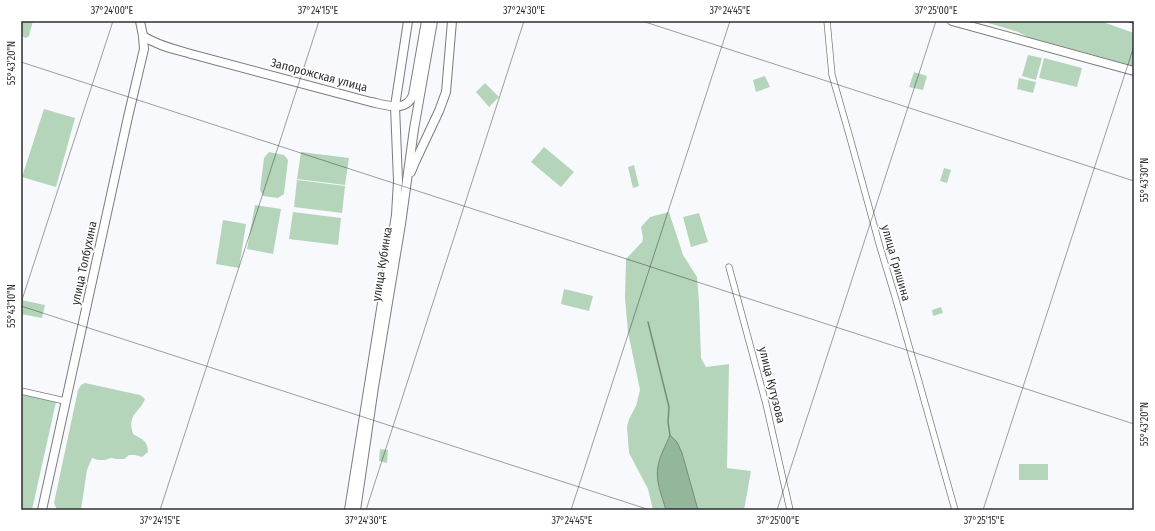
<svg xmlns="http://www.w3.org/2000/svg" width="1155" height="531" viewBox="0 0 1155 531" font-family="'Fira Sans Condensed',sans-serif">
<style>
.green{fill:#b5d5ba}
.water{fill:#94b69a;stroke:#758d7a}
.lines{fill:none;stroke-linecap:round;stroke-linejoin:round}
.stream{stroke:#758d7a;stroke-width:1.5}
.street-casing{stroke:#7b7c7f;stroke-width:7}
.secondary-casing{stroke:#7b7c7f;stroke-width:10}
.street{stroke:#fff;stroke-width:5.5}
.secondary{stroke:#fff;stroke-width:8}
.rail{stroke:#505153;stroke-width:1.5}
.ticks{fill:none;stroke:#2e2e30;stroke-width:1;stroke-opacity:0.45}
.labels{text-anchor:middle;stroke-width:3.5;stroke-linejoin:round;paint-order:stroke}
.street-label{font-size:12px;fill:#2e2e30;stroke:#fff}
.neatline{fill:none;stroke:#2e2e30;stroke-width:1.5}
.ticks-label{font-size:10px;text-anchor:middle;fill:#2e2e30}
</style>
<rect width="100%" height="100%" fill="#f8f9fd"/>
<!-- green -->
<g class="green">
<polygon points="21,21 33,21 29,36 26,38 21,36"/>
<polygon points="982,21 1100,21 1134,33 1134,66 1028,37 1018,32"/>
<polygon points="1028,55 1042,58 1036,80 1022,76"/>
<polygon points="1044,58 1082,68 1077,87 1039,78"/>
<polygon points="914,72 927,76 923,90 909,87"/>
<polygon points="765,76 770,87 756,92 753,80"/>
<polygon points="1019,78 1036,82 1033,93 1017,89"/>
<polygon points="485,83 499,97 489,107 476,92"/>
<polygon points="44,109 75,118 56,187 22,177"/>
<polygon points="544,147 574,172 561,187 531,162"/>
<polygon points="269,152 284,155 288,160 284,194 278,198 263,196 260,190 264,158"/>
<polygon points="301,152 349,158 345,185 297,179"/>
<polygon points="634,165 639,186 633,188 628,167"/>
<polygon points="944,168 951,170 947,183 940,181"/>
<polygon points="297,180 345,186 342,213 294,207"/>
<polygon points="255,205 281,209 273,254 247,249"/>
<polygon points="293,212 341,218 338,245 289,239"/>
<polygon points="669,212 683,255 697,277 699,302 701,358 706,367 729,364 727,468 751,471 744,510 653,510 648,489 629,453 627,427 629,419 636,406 640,390 628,332 625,298 626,259 642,242 643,238 641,227 650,217"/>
<polygon points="699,213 708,242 691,247 683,217"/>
<polygon points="223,220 246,224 239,268 216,264"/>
<polygon points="564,289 593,296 589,311 561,304"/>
<polygon points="21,300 45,305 42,318 21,314"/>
<polygon points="941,307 943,313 933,316 932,310"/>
<path d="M85 383 140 395 145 399C139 414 127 413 133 434 142 439 148 441 148 452L142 457 135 455H129L124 459H117L111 458 105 460H98L92 458 87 470 81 510H57L54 503 78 390 81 385Z"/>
<polygon points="21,394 56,402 32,510 21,510"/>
<polygon points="380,449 388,450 387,463 379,461"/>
<rect x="1019" y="464" width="29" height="16"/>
</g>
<!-- water -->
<path class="water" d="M670 435 677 442 682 453 698 510H666C662 496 655 481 658 466 660 455 666 445 670 435Z"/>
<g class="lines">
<!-- stream -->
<polyline class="stream" points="648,322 669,407 668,422 670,435"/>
<defs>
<g id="street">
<polyline points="827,21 832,75 850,138 880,247 896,300 955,510"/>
<polyline points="729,267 766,404 790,510"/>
<polyline points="21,391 65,401"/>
</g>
<g id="secondary">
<polyline points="952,21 1134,71"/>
<path d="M143 36C158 46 175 49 191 54L371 102C386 105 406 113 413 95L426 21"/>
<polyline points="411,172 415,162 439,111 446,92 452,21"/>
<polyline points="42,510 128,117 144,49 143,36 140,21"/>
<polyline points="349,510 396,215 398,181 395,106 408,21"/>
<polyline points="356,510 374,387 401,224 414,129 433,21"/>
</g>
</defs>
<!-- street casing -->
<use href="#street" class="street-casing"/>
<!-- secondary casing -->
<use href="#secondary" class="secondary-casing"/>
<!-- street -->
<use href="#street" class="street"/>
<!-- secondary -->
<use href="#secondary" class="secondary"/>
<!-- rail -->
<polyline class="rail" points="1127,21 1134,23"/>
</g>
<!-- ticks -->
<path class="ticks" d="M642 21 1134 181M21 62 1134 424M21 303 113 21M21 306 650 510M160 510 319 21M366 510 524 21M571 510 730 21M777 510 936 21M983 510 1134 46"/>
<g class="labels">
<!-- street labels -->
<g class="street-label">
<text transform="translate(319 75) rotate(15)" y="4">Запорожская улица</text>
<text transform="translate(84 263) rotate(-78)" y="4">улица Толбухина</text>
<text transform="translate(896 263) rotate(74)" y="4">улица Гришина</text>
<text transform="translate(382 264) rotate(-81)" y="4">улица Кубинка</text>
<text transform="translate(772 385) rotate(76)" y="4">улица Кутузова</text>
</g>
</g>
<!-- border -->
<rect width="1155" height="531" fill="none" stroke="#ffffff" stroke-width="44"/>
<rect x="22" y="22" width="1111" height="487" class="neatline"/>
<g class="ticks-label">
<text x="112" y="14">37°24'00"E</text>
<text x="318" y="14">37°24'15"E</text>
<text x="524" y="14">37°24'30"E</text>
<text x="730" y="14">37°24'45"E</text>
<text x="936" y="14">37°25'00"E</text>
<text transform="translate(11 63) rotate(-90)" y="4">55°43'20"N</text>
<text transform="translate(1144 180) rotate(-90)" y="4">55°43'30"N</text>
<text transform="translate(11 306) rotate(-90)" y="4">55°43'10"N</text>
<text transform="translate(1144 424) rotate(-90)" y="4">55°43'20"N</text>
<text x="160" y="524">37°24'15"E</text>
<text x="366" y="524">37°24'30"E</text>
<text x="572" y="524">37°24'45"E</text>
<text x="778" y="524">37°25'00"E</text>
<text x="984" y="524">37°25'15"E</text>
</g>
</svg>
